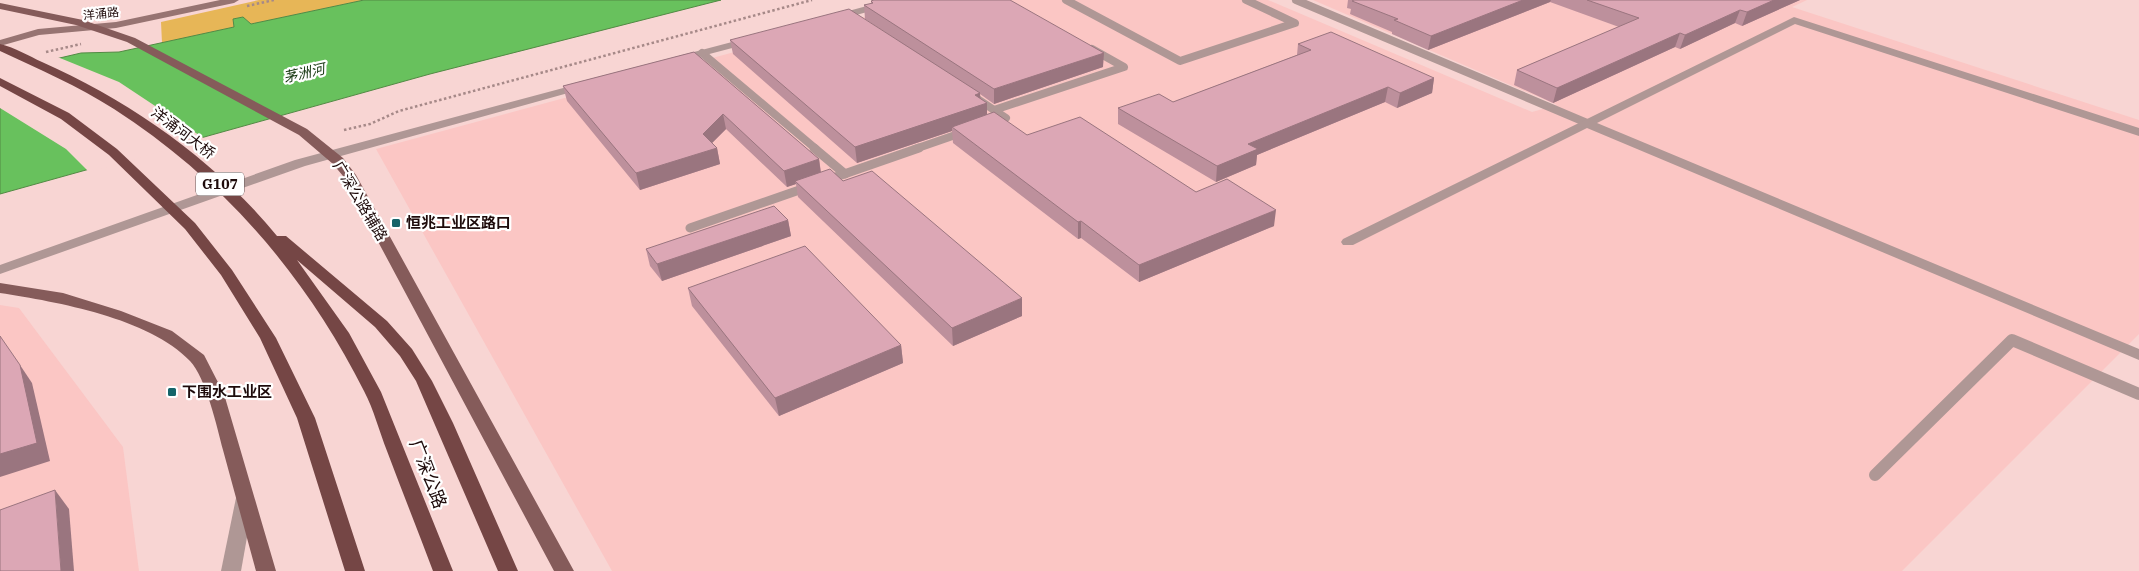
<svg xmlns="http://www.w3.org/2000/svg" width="2139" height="571" viewBox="0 0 2139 571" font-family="'IBM Plex Serif','Noto Sans SC',serif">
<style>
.built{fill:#fbc6c4}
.green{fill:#e7b657}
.water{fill:#68c15d;stroke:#528a44}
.pier{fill:#f8d5d3}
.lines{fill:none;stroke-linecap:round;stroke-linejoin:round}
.path{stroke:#a68988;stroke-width:2.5;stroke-dasharray:2.5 2.5;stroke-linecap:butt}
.lane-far2{stroke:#af9795;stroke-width:8}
.lane-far1{stroke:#af9795;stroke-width:9}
.lane{stroke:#af9795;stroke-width:12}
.street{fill:#af9795;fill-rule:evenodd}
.secondary{fill:#977472;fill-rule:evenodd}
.primary{fill:#855b5a;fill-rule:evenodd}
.highway{fill:#754645;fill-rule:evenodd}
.wall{fill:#bd909c}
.shaded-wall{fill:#9a757f}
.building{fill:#dca7b5;stroke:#9a757f}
.poi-dot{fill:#156469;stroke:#fff;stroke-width:2}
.labels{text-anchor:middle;stroke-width:4.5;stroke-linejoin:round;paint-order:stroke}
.far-street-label{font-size:12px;fill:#1e0b0b;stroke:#fff}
.far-water-label{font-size:14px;font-style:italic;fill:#11330c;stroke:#fff}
.shield{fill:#fff;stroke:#625454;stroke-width:1}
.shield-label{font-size:14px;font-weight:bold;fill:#1e0b0b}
.street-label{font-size:15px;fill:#1e0b0b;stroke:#fff}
.poi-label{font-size:15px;font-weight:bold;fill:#1e0b0b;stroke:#fff;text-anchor:start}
.near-street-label{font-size:18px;fill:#1e0b0b;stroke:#fff}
</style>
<rect width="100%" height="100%" fill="#f8d5d3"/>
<!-- built -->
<g class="built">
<polygon points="926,0 1268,0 1532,112 1557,105 1313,0 1807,0 1792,7 2139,120 2139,334 1902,571 612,571 376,149"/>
<polygon points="0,305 19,308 123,447 139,571 0,571"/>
</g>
<!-- green -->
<polygon class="green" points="259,0 364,0 251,24 243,17 233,19 234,27 162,43 161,22"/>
<!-- water -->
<polygon class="water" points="364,0 721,0 430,74 0,194 0,72 81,53 119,52 234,27 233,19 243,17 251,24"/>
<!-- pier -->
<polygon class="pier" points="55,56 119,82 205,139 89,172 66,149 0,108 0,69"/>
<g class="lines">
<!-- path -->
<g class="path">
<polyline points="247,6 274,0"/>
<polyline points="46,52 81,44"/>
<polyline points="344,130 370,124 399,111 812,0"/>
</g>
<!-- lane-far2 -->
<g class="lane-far2">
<polyline points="1066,0 1180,61 1295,23 1246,0"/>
<polyline points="1296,0 1587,123"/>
<polyline points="702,53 816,149"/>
<polyline points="976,98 1006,118 992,122"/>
<polyline points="994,110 1124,67 1092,49"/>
<polyline points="915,149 964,132"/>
</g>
<!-- lane-far1 -->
<g class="lane-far1">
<polyline points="814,148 845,174"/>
<polyline points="827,180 919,148"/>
<polyline points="690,228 808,187"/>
</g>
<!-- lane -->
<polyline class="lane" points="1875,475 2012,340 2139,394"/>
<!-- street -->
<g class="street">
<polygon points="889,0 905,0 904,2 834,21 829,18 830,16"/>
<polygon points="1794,17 2139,128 2139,136 1795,24 1597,123 2139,349 2139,360 1587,128 1353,245 1343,245 1341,242 1343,239"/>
<polygon points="751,37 756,40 755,42 679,62 673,59 675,57"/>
<polygon points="582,83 586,84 588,86 586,88 305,166 0,274 0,265 295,160"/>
<polygon points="245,491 252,493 254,498 241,571 221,571 236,498 238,493"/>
</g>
<!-- secondary -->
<polygon class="secondary" points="220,0 239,0 234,3 116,28 39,35 0,46 0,40 38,29 116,22"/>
<!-- primary -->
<g class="primary">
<polygon points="0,3 83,20 135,38 307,129 343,158 356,175 574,571 554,571 343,176 333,164 299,135 127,42 76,25 0,9"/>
<path d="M0 283 63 293 121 311 172 331 204 355 224 394 276 571H256C245 531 234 490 223 450 217 427 206 378 190 361 149 318 58 302 0 293Z"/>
</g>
<!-- highway -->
<g class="highway">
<path d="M0 44C14 47 29 56 42 62 130 101 216 161 277 236H286L387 321 412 349 432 381 453 423 518 571H498L416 381 400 356 375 327 297 260 349 333 381 392 453 571H433C418 531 402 491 387 451 379 431 374 410 364 391 306 276 223 179 114 109 78 86 39 69 0 51Z"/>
<polygon points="0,78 69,113 117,149 195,223 232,270 276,338 315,418 365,571 345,571 297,418 260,338 221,275 185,229 109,155 61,119 0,86"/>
</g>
</g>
<!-- wall -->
<g class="wall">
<polygon points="1348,0 1800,0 1742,26 1735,23 1680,49 1675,47 1553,103 1514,85 1517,70 1619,27 1550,2 1428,50 1392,34 1392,32 1350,14 1351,9 1347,8"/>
<polygon points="871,1 1103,67 994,104 980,94 980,99 987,103 987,115 1027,135 1196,192 1274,226 1139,282 1081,238 1078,239 953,143 952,131 857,163 733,54 730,40 900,42 865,19 864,5 871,4"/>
<polygon points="1298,44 1434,78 1432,93 1397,108 1385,102 1257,155 1256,165 1216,182 1118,124 1118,108 1173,102 1297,55"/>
<polygon points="694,52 819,159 821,172 843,181 1022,316 953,346 798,197 796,184 787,187 726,129 712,143 717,148 720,164 640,190 567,101 563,86"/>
<polygon points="788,220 791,236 662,281 650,266 646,249"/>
<polygon points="688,288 901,345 903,363 779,416 692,306"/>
</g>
<!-- shaded-wall -->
<g class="shaded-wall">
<polygon points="1523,0 1551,0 1550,2 1428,50 1431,36"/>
<polygon points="1774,0 1800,0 1742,26 1747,12"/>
<polygon points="1740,10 1735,23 1680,49 1685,35"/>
<polygon points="1680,33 1675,47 1553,103 1557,88"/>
<polygon points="1104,53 1103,67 994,104 994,89"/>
<polygon points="1434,78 1432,93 1397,108 1400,93"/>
<polygon points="1388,87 1385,102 1257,155 1256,165 1216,182 1217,166 1248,144"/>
<polygon points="980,93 981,105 987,103 987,119 952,127 952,131 857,163 855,147"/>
<polygon points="723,114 726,129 706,149 703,134"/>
<polygon points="717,148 720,164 640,190 636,173"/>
<polygon points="819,159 821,175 795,181 796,184 787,187 784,171"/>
<polygon points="1276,210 1274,226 1139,282 1139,265"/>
<polygon points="788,220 791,236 662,281 657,264"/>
<polygon points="1081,221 1081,238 1078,239 1078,222"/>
<polygon points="1022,298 1022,316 953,346 952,328"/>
<polygon points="901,345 903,363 779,416 775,398"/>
<polygon points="20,365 32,383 50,461 0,477 0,454"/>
<polygon points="55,490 69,509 74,571 61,571"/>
</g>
<!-- building -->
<g class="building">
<polygon points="874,0 1010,0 1104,53 994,89 864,5 873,3 871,1"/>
<polygon points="1354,0 1523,0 1431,36 1394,20 1398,19 1352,1"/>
<polygon points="1587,0 1774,0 1747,12 1740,10 1685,35 1680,33 1557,88 1517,70 1639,18"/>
<polygon points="849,9 980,93 975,95 987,103 855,147 730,40"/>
<polygon points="1331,32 1434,78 1400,93 1388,87 1248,144 1258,149 1217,166 1118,108 1159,94 1173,102 1311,50 1298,44"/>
<polygon points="694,52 819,159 784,171 723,114 703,134 717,148 636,173 563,86"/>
<polygon points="994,112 1027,135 1080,117 1196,192 1227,179 1276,210 1139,265 1081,221 1078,222 952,127"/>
<polygon points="830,169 843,181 872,171 1022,298 952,328 795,181"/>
<polygon points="774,206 788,220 657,264 646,249"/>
<polygon points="805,246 901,345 775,398 688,288"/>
<polygon points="0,336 20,365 37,443 0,454"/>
<polygon points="55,490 61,571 0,571 0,510"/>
</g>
<!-- markers -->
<g class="poi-dot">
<rect x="391" y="218" width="10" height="10" rx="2.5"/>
<rect x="167" y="387" width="10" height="10" rx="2.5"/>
</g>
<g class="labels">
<!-- far-street labels -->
<g class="far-street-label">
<text transform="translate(101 14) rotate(-6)" y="4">洋涌路</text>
</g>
<!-- far-water labels -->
<g class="far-water-label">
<text transform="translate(304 73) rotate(-13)" y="5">茅洲河</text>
</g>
<!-- shield labels -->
<rect class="shield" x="196" y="172.5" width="48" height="23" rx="4"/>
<g class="shield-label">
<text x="220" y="189">G107</text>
</g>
<!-- street labels -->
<g class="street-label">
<text transform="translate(183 133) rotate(37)" y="5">洋涌河大桥</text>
<text transform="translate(360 201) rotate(59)" y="5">广深公路辅路</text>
</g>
<!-- poi labels -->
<g class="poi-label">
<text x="406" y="228">恒兆工业区路口</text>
<text x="182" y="397">下围水工业区</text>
</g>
<!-- near-street labels -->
<g class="near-street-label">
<text transform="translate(428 474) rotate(69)" y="6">广深公路</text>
</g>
</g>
</svg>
